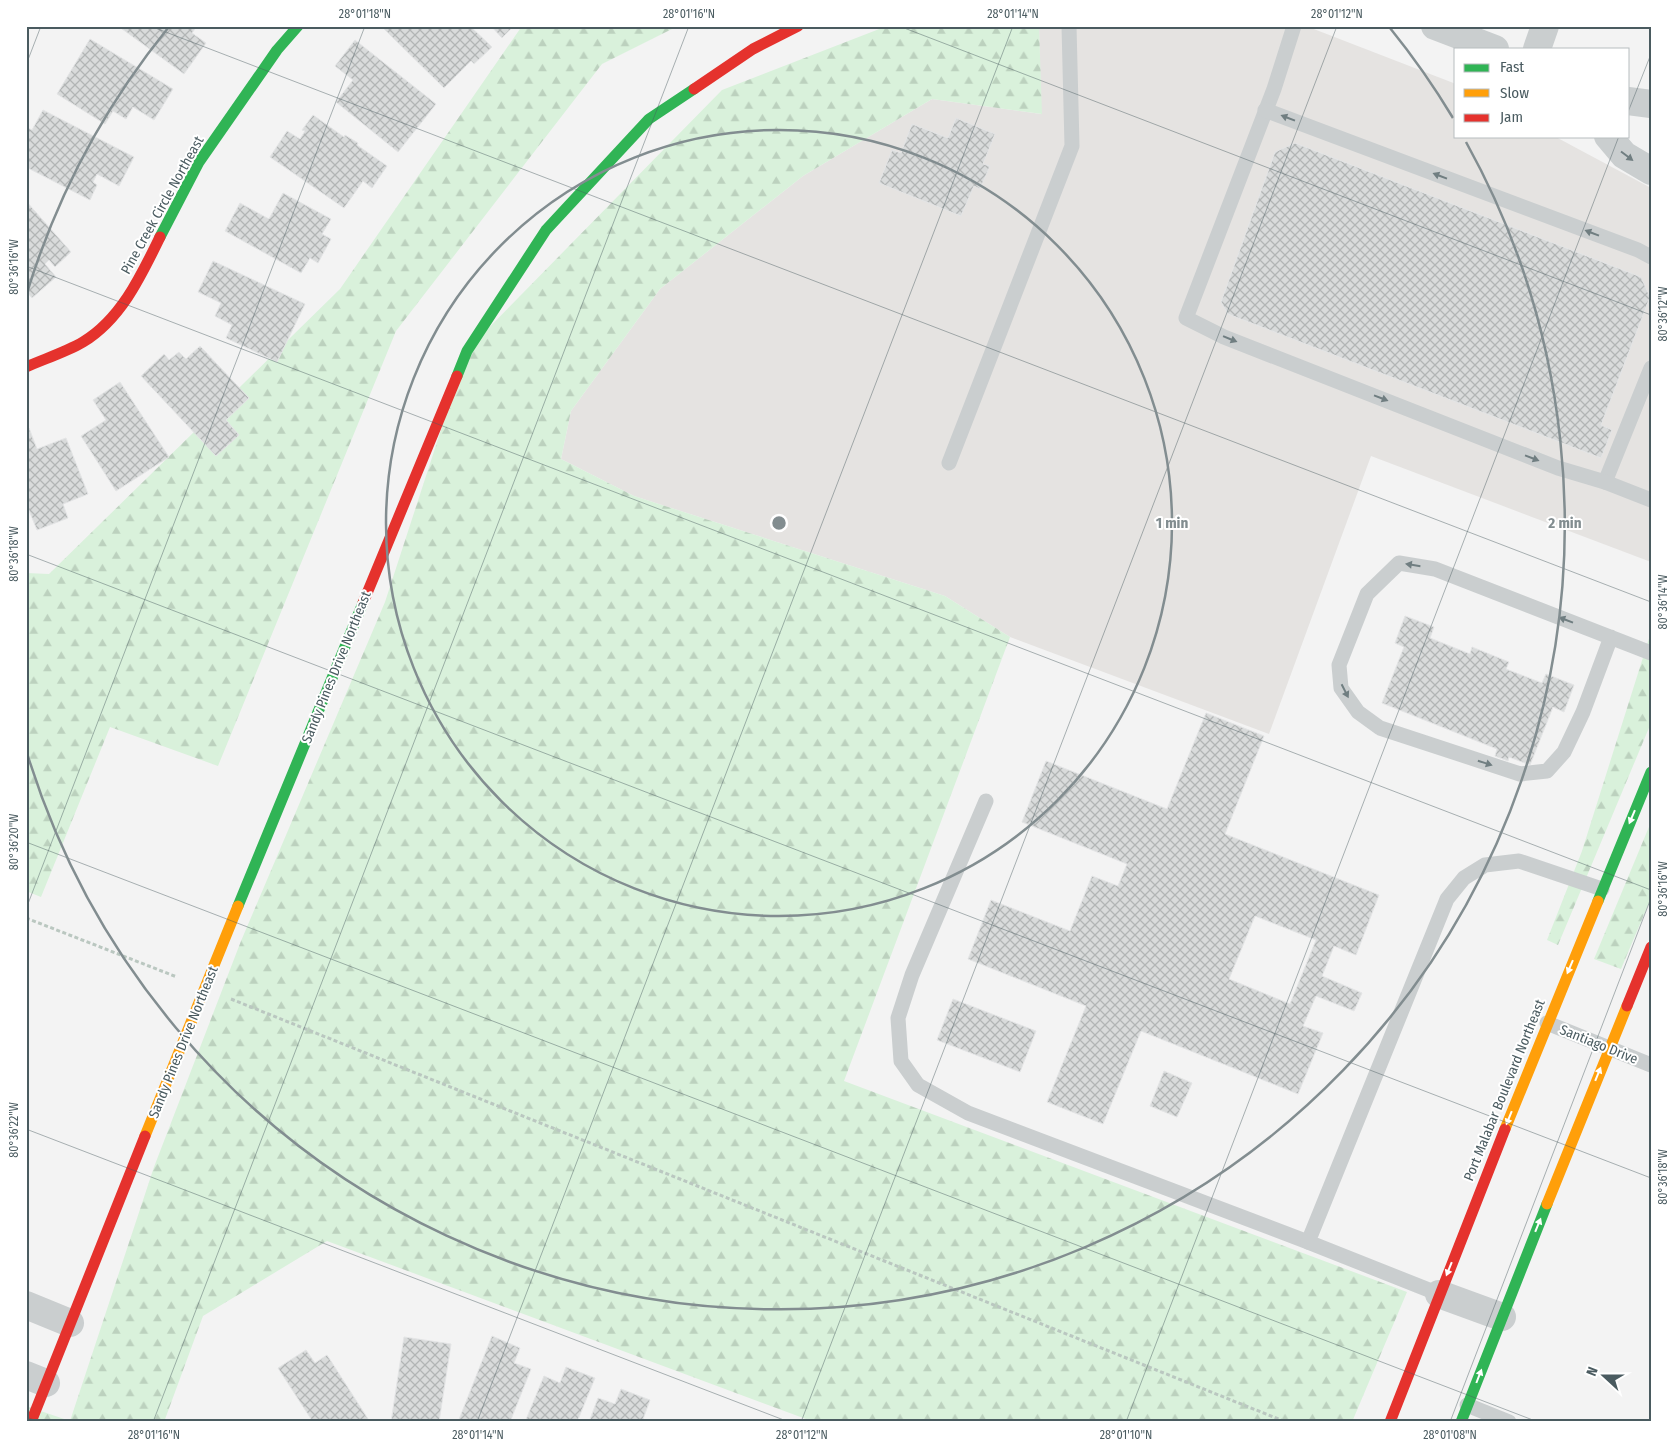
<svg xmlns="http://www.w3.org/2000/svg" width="1677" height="1448" viewBox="0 0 1677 1448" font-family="'Fira Sans Condensed',sans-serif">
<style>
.commercial{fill:#e5e3e1}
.forest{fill:url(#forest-firs)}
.building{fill:url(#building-cross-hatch);stroke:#e4e5e6;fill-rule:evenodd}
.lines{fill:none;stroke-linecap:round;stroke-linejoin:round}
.path{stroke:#bac7c0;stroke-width:3;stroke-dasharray:4 2.5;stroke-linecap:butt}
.lane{stroke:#cacecf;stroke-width:15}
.street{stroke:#cacecf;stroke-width:28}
.fast{stroke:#30b455;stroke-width:11}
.slow{stroke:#ff9f0a;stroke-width:11}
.jam{stroke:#e5322d;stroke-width:11}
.oneway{fill:#707e81}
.oneway2{fill:#fff}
.ticks{fill:none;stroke:#4a5b60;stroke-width:1;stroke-opacity:0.45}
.ring{fill:none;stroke:#828d90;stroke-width:2.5}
.labels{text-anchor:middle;stroke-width:4;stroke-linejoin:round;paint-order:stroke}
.street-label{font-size:14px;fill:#4a5b60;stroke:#fff}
.centre{fill:#828d90;stroke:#fff;stroke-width:2.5}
.ring-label{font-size:15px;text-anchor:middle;font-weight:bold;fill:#828d90;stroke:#fff;stroke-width:4;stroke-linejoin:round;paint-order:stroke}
.neatline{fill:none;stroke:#4a5b60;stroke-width:2}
.ticks-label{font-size:12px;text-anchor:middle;fill:#4a5b60}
</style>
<defs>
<pattern id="forest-firs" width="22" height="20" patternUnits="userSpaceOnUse" patternTransform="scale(1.25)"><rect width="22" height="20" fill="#d9f1db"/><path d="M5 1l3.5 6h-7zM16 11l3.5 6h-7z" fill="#bcd1be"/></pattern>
<pattern id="building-cross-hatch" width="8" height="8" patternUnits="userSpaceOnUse" patternTransform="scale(1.25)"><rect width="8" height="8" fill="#d9dbdb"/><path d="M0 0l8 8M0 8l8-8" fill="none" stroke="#b2b5b5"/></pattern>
</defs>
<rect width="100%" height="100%" fill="#f3f3f3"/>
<!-- commercial -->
<polygon class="commercial" points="1039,26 1306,26 1456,84 1456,136 1554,136 1651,188 1651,562 1371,456 1269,734 1010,637 945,596 634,496 561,459 571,411 660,289 803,176 932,99 1041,114"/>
<!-- forest -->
<g class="forest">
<polygon points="522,26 678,26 602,64 396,331 218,766 110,727 41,897 26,891 26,573 49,574 340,289"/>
<polygon points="887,26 1039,26 1042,114 932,99 803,176 660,289 571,411 561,459 634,496 945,596 1010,637 844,1081 1407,1292 1352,1422 814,1422 327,1241 203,1316 164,1422 26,1422 26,1406 70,1421 154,1167 241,941 385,602 467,350 722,90"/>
<polygon points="1651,632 1651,723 1558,945 1547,940 1582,851"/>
<polygon points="1651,822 1651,898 1621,969 1594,959"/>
</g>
<!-- building -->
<g class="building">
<polygon points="118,26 197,26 192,33 206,43 184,74"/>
<polygon points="381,26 470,26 492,47 474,64 471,61 444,88"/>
<polygon points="491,26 514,26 502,38"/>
<polygon points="90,39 173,89 154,120 133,107 126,119 113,111 105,124 57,94"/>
<polygon points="355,40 436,104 398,152 336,102 353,80 335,66"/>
<polygon points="43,110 134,157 119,186 97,174 93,182 97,185 90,200 26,167 26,127 32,130"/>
<polygon points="313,115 344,137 345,135 358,143 357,145 387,166 372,188 363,181 344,208 270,157 287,131 300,139 305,131 302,130"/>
<polygon points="956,118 995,134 983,164 990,166 980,189 974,186 961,216 879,183 892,150 901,153 912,124 948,138"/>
<polygon points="1295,143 1641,277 1650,297 1601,425 1612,430 1601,458 1228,314 1221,302 1275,152"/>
<polygon points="283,193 331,219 322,234 331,239 318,263 310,258 301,273 225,231 240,203 269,219"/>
<polygon points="26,201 71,252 55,267 49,260 45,264 56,277 32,298 26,291"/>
<polygon points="213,261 305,304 277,362 226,338 232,325 215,316 221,303 198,292"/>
<polygon points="200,346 249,398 226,420 239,435 216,456 141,376 164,354 169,360 179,352 186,359"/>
<polygon points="120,382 169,457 116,491 81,436 106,420 93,400"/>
<polygon points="29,428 37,449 66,438 88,494 63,504 68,518 37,530 26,503 26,429"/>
<polygon points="1405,616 1434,627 1430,638 1470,654 1472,647 1509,662 1506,669 1542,683 1546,674 1574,685 1564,712 1553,707 1530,765 1509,757 1508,761 1495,756 1497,749 1382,703 1404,647 1395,643"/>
<path d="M1206 713 1264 736 1225 834 1379 895 1356 955 1334 946 1322 976 1362 993 1354 1011 1316 996 1303 1026 1323 1033 1298 1094 1141 1031 1103 1124 1047 1102 1086 1006 968 959 991 900 1070 931 1092 876 1118 886 1127 864 1022 822 1046 761 1167 809ZM1255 916 1316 940 1290 1004 1229 979Z"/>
<polygon points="953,999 1036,1031 1020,1072 937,1040"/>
<polygon points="1164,1071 1192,1083 1177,1117 1150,1106"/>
<polygon points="492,1336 520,1348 514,1363 531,1369 510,1422 458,1422"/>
<polygon points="404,1337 451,1344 439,1422 391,1422"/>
<polygon points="306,1350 315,1363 327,1355 370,1422 313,1422 278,1368"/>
<polygon points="566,1367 595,1378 577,1422 525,1422 544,1376 560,1383"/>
<polygon points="621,1389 650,1400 642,1422 589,1422 598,1398 615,1404"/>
</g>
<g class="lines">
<!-- path -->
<g class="path">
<polyline points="26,918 177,977"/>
<polyline points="231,999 1286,1422"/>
</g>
<!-- lane -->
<g class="lane">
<polyline points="1294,26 1274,89 1186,318 1224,337 1558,468 1605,482 1651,368"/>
<polyline points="1265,110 1638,250 1651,257"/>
<polyline points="949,463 1072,146 1069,26"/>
<polyline points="1605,482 1651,500"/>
<polyline points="1611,637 1583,712 1564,752 1547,771 1520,774 1380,728 1358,712 1341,688 1339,665 1367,594 1399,563 1435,569 1651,653"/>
<polyline points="986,801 912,975 898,1018 901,1061 918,1085 968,1113 1308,1242"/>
<polyline points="1547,1023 1651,1065"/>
<polyline points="1439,1294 1308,1242 1447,899 1464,878 1485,865 1519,861 1602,889"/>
<polyline points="1467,1405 1509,1422"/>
</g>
<!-- street -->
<g class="street">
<polyline points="1435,26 1495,49"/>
<polyline points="1537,49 1545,26"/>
<polyline points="1628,101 1651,104"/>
<polyline points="1608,136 1624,155 1651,171"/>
<polyline points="1439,1294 1502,1317"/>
<polyline points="26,1305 70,1323"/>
<polyline points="26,1375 46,1383"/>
</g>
<!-- fast -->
<g class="fast">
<polyline points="160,237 199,162 277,50 298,26"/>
<polyline points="457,376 467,351 546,230 649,119 694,89"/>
<polyline points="1598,901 1651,772"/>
<polyline points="238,906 363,603"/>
<polyline points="1461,1422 1547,1204"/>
</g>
<!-- slow -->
<g class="slow">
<polyline points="1505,1129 1598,901"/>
<polyline points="145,1136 238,906"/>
<polyline points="1547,1204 1627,1006"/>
</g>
<!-- jam -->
<g class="jam">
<polyline points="694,89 753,49 798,26"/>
<path d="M26 367C44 359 66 352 83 342 121 319 141 276 160 237"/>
<polyline points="363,603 457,376"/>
<polyline points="1627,1006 1651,947"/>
<polyline points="31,1422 145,1136"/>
<polyline points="1390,1422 1505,1129"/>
</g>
</g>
<!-- one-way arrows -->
<defs><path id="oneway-solid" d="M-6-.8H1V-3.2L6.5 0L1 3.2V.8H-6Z" transform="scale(1.25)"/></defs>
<g class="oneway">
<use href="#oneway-solid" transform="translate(1288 118) rotate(-159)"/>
<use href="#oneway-solid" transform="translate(1627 156) rotate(37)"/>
<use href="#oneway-solid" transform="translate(1440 176) rotate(-159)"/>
<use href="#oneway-solid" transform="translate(1592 233) rotate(-159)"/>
<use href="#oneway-solid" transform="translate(1230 339) rotate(22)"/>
<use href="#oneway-solid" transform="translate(1381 398) rotate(21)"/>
<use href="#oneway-solid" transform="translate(1532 458) rotate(21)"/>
<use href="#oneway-solid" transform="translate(1413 565) rotate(-171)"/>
<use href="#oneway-solid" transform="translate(1566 620) rotate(-159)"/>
<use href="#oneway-solid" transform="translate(1345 691) rotate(63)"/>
<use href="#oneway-solid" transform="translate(1485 763) rotate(18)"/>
</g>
<g class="oneway2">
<use href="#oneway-solid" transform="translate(1632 817) rotate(113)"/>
<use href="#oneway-solid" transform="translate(1570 967) rotate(113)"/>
<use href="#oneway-solid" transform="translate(1598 1074) rotate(-68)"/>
<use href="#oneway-solid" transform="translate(1509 1118) rotate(112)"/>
<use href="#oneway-solid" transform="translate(1538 1225) rotate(-68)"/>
<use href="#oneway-solid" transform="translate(1449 1269) rotate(112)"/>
<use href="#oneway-solid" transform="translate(1479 1376) rotate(-69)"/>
</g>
<!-- ticks -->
<path class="ticks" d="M150 26 1651 602M899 26 1651 315M1648 26 1651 27M26 65 41 26M1628 112 1651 54M26 266 1651 890M26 554 1651 1178M26 842 1538 1422M26 909 365 26M26 1129 789 1422M26 1417 40 1422M153 1422 689 26M477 1422 1013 26M801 1422 1337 26M1126 1422 1619 136M1450 1422 1651 898"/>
<!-- distance rings -->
<g class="ring">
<circle cx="779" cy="523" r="393"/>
<path d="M27 293A786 786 0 0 1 168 28M1390 28A786 786 0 0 1 1453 118M1466 142A786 786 0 1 1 27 753"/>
</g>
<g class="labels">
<!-- street labels -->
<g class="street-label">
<text transform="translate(162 205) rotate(-61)" y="5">Pine Creek Circle Northeast</text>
<text transform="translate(336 667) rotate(-68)" y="5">Sandy Pines Drive Northeast</text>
<text transform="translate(183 1042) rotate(-68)" y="5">Sandy Pines Drive Northeast</text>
<text transform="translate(1599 1044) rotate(22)" y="5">Santiago Drive</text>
<text transform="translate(1504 1090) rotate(-68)" y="5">Port Malabar Boulevard Northeast</text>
</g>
</g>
<circle cx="779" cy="523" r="8" class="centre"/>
<g class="ring-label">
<text x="1172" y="528">1 min</text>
<text x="1565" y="528">2 min</text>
</g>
<!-- border -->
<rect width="1677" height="1448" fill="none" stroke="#ffffff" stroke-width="55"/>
<!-- legend -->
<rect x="1454" y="48" width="175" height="90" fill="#ffffff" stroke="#b7bdbf"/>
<rect x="1464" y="64" width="25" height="8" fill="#30b455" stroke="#b7bdbf"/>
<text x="1500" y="72" font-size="15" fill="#4a5b60">Fast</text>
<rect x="1464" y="89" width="25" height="8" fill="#ff9f0a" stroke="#b7bdbf"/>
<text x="1500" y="98" font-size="15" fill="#4a5b60">Slow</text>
<rect x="1464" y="114" width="25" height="8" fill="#e5322d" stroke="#b7bdbf"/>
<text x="1500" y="122" font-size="15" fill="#4a5b60">Jam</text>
<!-- north arrow -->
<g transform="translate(1604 1376) rotate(291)" stroke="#ffffff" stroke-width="4" paint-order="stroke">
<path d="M0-4L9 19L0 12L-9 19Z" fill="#4a5b60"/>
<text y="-8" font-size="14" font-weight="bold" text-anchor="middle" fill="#4a5b60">N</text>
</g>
<rect x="28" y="28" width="1622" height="1392" class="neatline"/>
<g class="ticks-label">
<text x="365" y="18">28°01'18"N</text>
<text x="689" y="18">28°01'16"N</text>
<text x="1013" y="18">28°01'14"N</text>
<text x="1337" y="18">28°01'12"N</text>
<text transform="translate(14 267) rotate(-90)" y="4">80°36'16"W</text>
<text transform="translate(1663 314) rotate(-90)" y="4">80°36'12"W</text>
<text transform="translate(14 554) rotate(-90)" y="4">80°36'18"W</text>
<text transform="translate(1663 602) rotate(-90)" y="4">80°36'14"W</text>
<text transform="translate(14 842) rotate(-90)" y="4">80°36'20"W</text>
<text transform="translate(1663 889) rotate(-90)" y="4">80°36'16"W</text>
<text transform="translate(14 1130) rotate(-90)" y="4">80°36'22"W</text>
<text transform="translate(1663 1177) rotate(-90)" y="4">80°36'18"W</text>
<text x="154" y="1439">28°01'16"N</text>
<text x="478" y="1439">28°01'14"N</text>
<text x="802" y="1439">28°01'12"N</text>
<text x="1126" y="1439">28°01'10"N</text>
<text x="1450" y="1439">28°01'08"N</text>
</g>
</svg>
